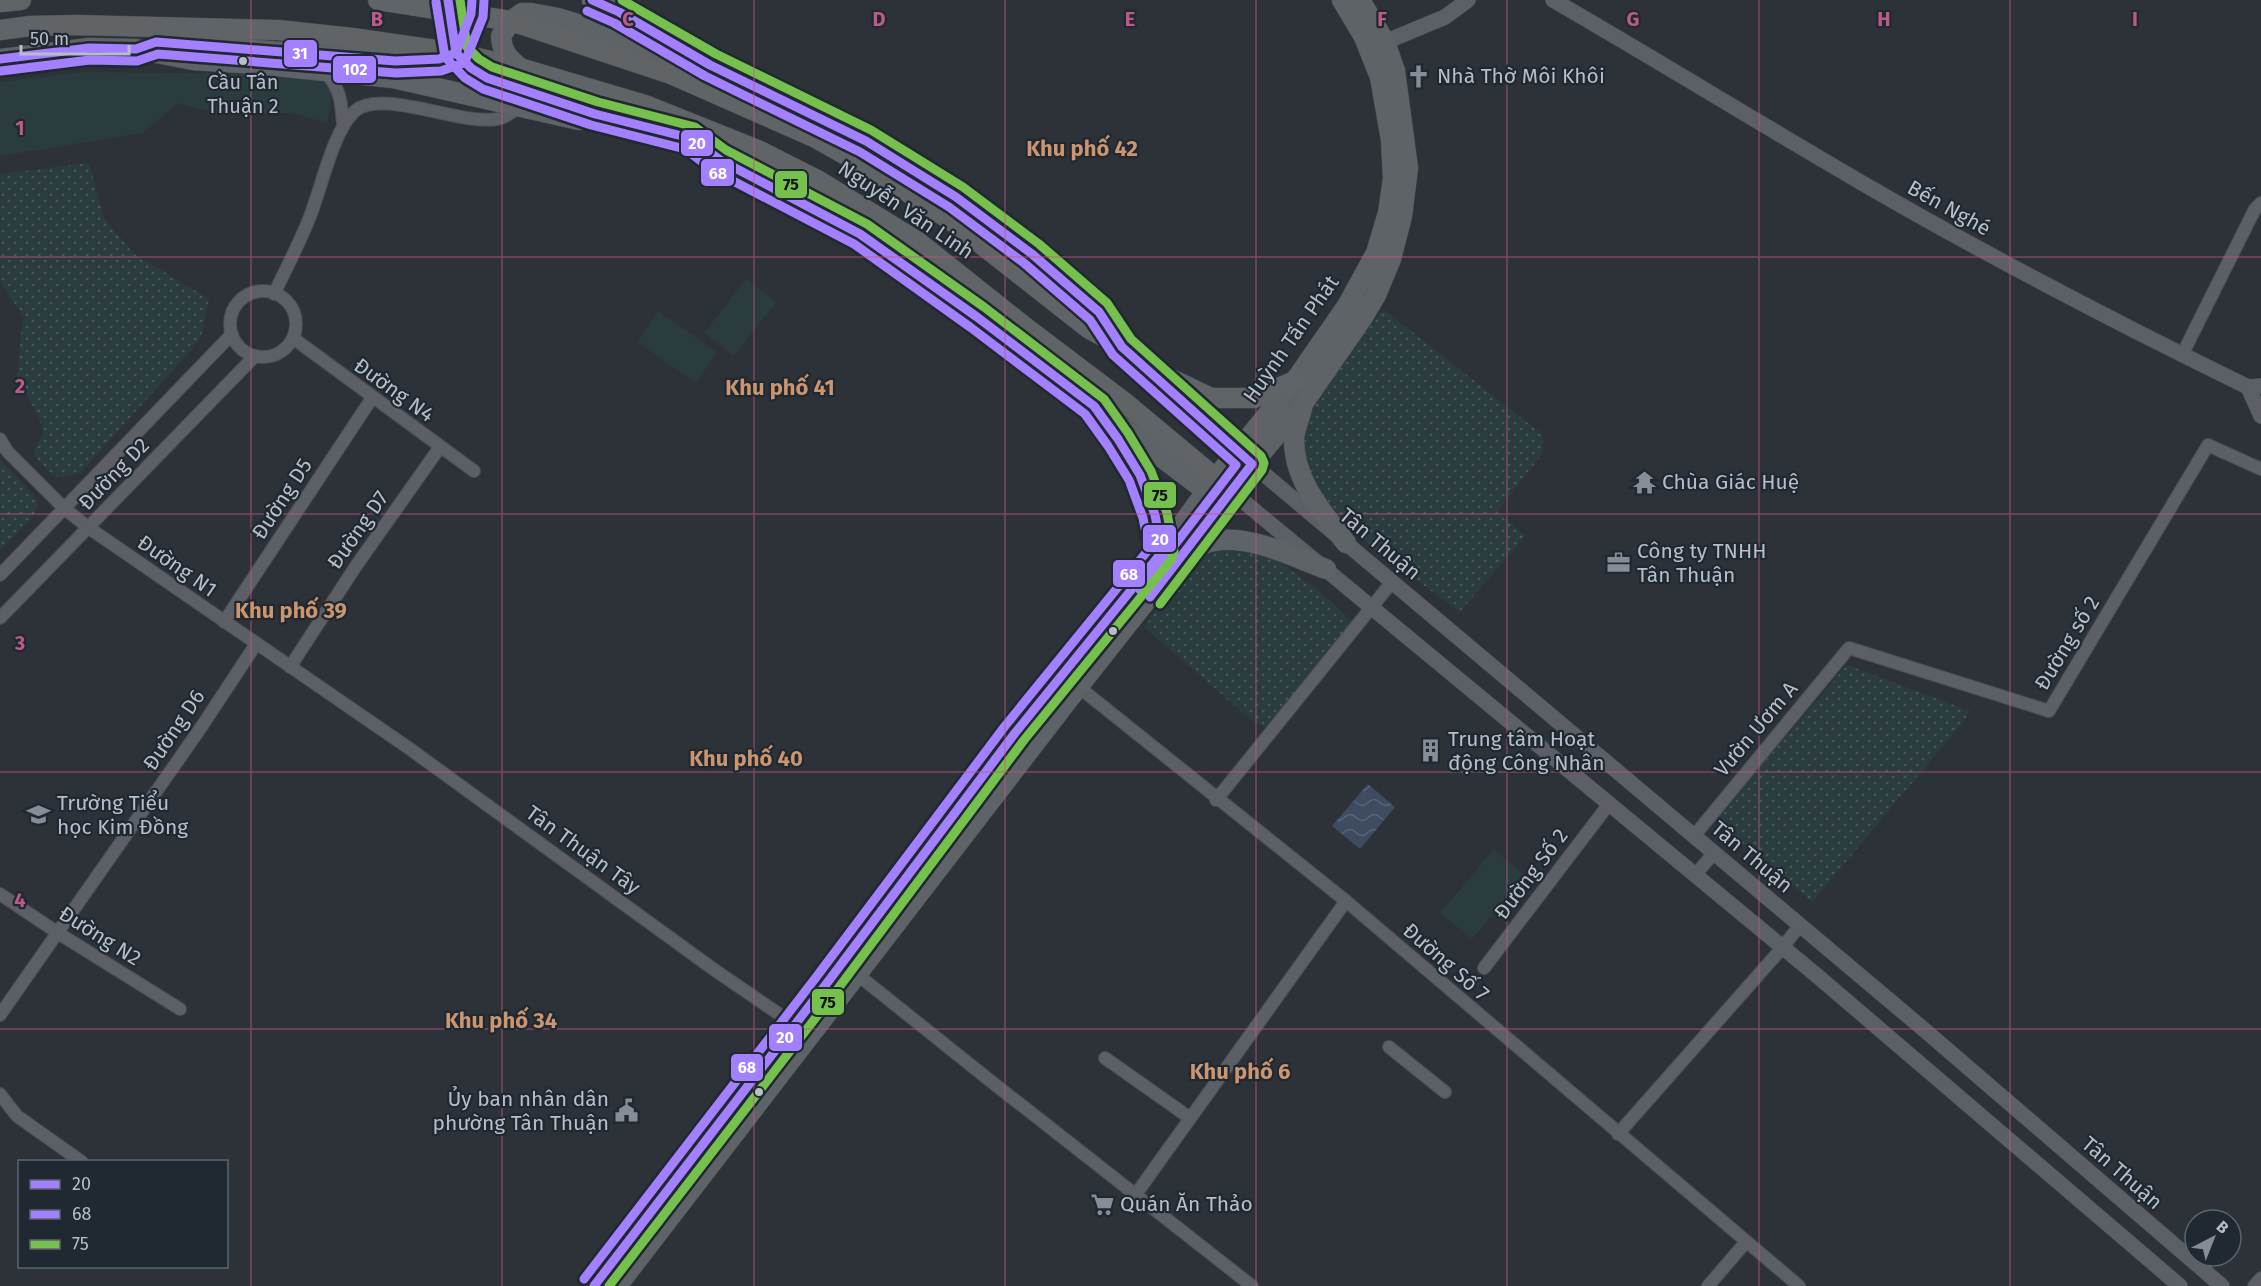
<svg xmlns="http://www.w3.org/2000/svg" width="2261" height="1286" viewBox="0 0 2261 1286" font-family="'Fira Sans',sans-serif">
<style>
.grass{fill:#2a3c3e}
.park{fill:url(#park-dots)}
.water{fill:url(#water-waves)}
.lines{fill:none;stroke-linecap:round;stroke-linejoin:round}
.minor-casing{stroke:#4a4e53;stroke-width:14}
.tertiary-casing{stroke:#4a4e53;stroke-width:16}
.primary-casing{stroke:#4a4e55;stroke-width:21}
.trunk-casing{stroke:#494e53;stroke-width:21}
.minor{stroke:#5c6066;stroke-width:12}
.tertiary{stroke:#5c6066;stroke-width:15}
.primary{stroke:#5e6368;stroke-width:20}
.trunk{stroke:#606467;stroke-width:20}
.bus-1-casing{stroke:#202832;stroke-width:14}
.bus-2-casing{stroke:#202832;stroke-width:14}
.bus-3-casing{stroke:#202832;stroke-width:14}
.bus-4-casing{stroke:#202832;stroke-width:14}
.bus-5-casing{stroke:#202832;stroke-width:14}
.bus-1{stroke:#a380ff;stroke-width:9}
.bus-2{stroke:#a380ff;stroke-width:9}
.bus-3{stroke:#76c04d;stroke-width:9}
.bus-4{stroke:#a380ff;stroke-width:9}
.bus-5{stroke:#a380ff;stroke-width:9}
.grid{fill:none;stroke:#be5a87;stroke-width:1.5;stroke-opacity:0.55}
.bus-dot{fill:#b7bec8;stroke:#202832;stroke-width:2}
.labels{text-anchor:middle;stroke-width:4.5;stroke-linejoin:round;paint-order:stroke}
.bus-label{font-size:20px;fill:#b7bec8;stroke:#202832}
.poi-label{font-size:21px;fill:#b7bec8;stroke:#202832;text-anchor:start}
.street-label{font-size:21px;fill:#b7bec8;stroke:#202832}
.neighbourhood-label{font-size:22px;font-weight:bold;fill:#cb956f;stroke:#202832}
.grid-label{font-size:20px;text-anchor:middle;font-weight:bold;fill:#be5a87;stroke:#202832;stroke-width:4.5;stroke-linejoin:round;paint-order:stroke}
.line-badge{stroke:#202832;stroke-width:2}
.badge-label{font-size:16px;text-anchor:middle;font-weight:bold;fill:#fff}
.pale-badge-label{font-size:16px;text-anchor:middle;font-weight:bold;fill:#111}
</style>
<defs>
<pattern id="park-dots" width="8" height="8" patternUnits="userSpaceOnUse" patternTransform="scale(1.5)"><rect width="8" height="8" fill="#2a3c3e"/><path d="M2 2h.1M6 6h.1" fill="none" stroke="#475658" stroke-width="1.8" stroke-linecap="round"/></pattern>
<pattern id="water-waves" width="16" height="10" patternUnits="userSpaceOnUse" patternTransform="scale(1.5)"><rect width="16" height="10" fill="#3d4c60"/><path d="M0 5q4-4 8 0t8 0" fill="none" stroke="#576475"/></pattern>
</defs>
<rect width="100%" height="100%" fill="#2c3238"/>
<!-- grass -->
<g class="grass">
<polygon points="85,72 273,74 336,79 327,123 292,113 222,115 179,103 142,133 0,156 0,82"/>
<polygon points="746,279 776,302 734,356 704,333"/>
<polygon points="658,311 717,352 696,383 637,342"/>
<polygon points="1494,849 1526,876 1472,939 1440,913"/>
</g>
<!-- park -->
<g class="park">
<polygon points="89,163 104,218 134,254 209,299 201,337 192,349 80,473 65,477 53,476 35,457 34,448 44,433 37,414 17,376 23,316 0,282 0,174"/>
<polygon points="1383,309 1543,435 1543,453 1498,511 1525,536 1460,612 1375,550 1330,509 1311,479 1301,450 1301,434 1312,404"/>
<polygon points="0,460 34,495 38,505 33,517 0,550"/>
<polygon points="1240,544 1275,559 1319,591 1353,622 1269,728 1256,724 1144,627 1196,553"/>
<polygon points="1847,665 1970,711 1963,722 1812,902 1715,820"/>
</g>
<!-- water -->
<polygon class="water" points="1368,784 1395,807 1360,849 1332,826"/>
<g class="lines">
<defs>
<g id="minor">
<path d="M325 71C341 91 341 100 343 124"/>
<circle cx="263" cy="324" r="33"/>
<path d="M274 294C286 269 299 244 309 219 321 190 333 130 355 111 381 88 463 126 497 119 506 118 514 110 521 106"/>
<polyline points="293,338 474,471"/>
<polyline points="2182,355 2255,209 2261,203"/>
<polyline points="0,439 7,451 65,509 89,528 410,749 716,971 795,1025"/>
<polyline points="0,575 232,334"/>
<polyline points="0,618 255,356"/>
<polyline points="224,622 372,398"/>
<polyline points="290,667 356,566 440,447"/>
<polyline points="1075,684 1346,901 1799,1286"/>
<polyline points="1216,800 1392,582"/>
<polyline points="1694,836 1849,648 2049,711 2208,445 2261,469"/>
<polyline points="1695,875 1714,853"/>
<polyline points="0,894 58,933 180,1009"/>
<polyline points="1484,968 1609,804"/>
<polyline points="853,971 988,1079 1252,1286"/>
<polyline points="0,1015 202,726 256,644"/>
<polyline points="1389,1047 1445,1092"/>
<polyline points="1105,1058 1190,1118"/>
<polyline points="0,1094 17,1116 82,1162"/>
<polyline points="1618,1134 1783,947 1800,925"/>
<polyline points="1136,1194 1346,901"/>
<polyline points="1708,1286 1746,1242"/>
<polyline points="2254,1286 2261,1278"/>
</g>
<g id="tertiary">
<path d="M1553 0C1657 60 1759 123 1862 183 1988 256 2117 323 2248 387L2261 386"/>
<polyline points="1385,42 1445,17 1468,0"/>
<polyline points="2248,387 2261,416"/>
<polyline points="1252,464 1921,1027 2222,1286"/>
<polyline points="1232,492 1815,974 2180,1286"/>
</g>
<g id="primary">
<polyline points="158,42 395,61 439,59 456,53"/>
<polyline points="456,53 471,68 487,78 595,114 690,138 720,160 860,234 977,317 1075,392"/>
<polyline points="456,53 471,14 472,0"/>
<polyline points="0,59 89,48 136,49 193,60 256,64 393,78 579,120"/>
<path d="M520 68C508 58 502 52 501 36L511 21 522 13H531L558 18 710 65 866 141 956 197 1032 254 1099 312 1122 347"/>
<path d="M1302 408C1300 418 1294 430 1294 440 1294 481 1323 513 1346 543"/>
<polyline points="1103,413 1206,491"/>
<path d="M1188 551C1196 548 1205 542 1214 541 1249 534 1294 557 1326 569"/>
<polyline points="594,1286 827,983 1015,733 1162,552 1216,478 1295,381 1347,306 1376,253 1388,213 1393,179 1391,140 1380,77 1364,37 1342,0"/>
<polyline points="617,1286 1078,687 1232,492 1252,464 1304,402 1363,317 1376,295 1391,259 1402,216 1408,168 1395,71 1385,42 1360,0"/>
</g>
<g id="trunk">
<polyline points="378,0 511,21 671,74 816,138 883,176 952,221 1088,328 1122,347 1252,464"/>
<polyline points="592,0 619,12 710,65"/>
<polyline points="0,2 21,0"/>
<polyline points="0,30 30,26 78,25 278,30 352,38 456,53 520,68 645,105 760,151 819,181 918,242 1021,324 1124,402 1232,492"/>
<polyline points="781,100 801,131"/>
<polyline points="977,317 1021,324"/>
<path d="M1050 357C1083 394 1120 431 1140 476 1152 500 1157 526 1162 552"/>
<polyline points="1163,375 1211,398 1254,398 1295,381"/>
</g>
</defs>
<!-- minor casing -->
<use href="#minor" class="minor-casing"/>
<!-- tertiary casing -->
<use href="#tertiary" class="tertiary-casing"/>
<!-- primary casing -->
<use href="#primary" class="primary-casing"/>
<!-- trunk casing -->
<use href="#trunk" class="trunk-casing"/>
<!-- minor -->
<use href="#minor" class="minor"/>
<!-- tertiary -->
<use href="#tertiary" class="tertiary"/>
<!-- primary -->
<use href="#primary" class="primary"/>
<!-- trunk -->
<use href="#trunk" class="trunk"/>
<defs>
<g id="bus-1">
<polyline points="448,0 456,53 471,68 487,78 595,114 690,138 720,160 860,234 977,317 1094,406 1118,439 1140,475 1155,515 1162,552 1015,733 827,983 594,1286"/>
<polyline points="592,0 619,12 710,65 866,141 956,197 1032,254 1099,312 1122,347 1252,464 1150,597"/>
</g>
<g id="bus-2">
<polyline points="436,2 445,57 465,78 483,89 591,125 685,149 714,171 854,244 970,327 1085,414 1108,446 1129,480 1143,518 1149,549 1005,726 817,976 584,1279"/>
<polyline points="587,11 614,23 705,76 860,152 949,207 1024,263 1090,320 1113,355 1236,465 1140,590"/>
</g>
<g id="bus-3">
<polyline points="460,0 467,47 479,59 492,67 598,102 695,127 726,150 867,224 984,307 1104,399 1128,433 1151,471 1167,513 1174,551 1171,560 1024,740 837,990 609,1286"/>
<polyline points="622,0 716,54 871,130 963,187 1039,244 1107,303 1131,339 1261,456 1264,463 1262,470 1160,604"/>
</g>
<polyline id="bus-4" points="0,59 89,48 136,49 156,42 395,61 439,59 456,53 471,14 472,0"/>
<polyline id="bus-5" points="1,71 90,60 137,61 158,54 396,73 441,71 461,64 466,59 483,17 484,1"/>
</defs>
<!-- bus-1 casing -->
<use href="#bus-1" class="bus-1-casing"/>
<!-- bus-2 casing -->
<use href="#bus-2" class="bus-2-casing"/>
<!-- bus-3 casing -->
<use href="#bus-3" class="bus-3-casing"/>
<!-- bus-4 casing -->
<use href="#bus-4" class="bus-4-casing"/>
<!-- bus-5 casing -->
<use href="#bus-5" class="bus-5-casing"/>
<!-- bus-1 -->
<use href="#bus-1" class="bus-1"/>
<!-- bus-2 -->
<use href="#bus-2" class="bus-2"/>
<!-- bus-3 -->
<use href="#bus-3" class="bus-3"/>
<!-- bus-4 -->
<use href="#bus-4" class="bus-4"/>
<!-- bus-5 -->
<use href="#bus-5" class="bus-5"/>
</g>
<!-- grid -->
<path class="grid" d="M251 0V1286M502 0V1286M754 0V1286M1005 0V1286M1256 0V1286M1507 0V1286M1759 0V1286M2010 0V1286M0 257H2261M0 514H2261M0 772H2261M0 1029H2261"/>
<!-- icons -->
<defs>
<symbol id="church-bare" viewBox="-9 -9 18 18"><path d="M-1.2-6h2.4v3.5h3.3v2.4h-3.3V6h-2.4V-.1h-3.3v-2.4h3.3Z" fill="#868d96" stroke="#202832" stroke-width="2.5" paint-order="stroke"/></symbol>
<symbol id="temple-bare" viewBox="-9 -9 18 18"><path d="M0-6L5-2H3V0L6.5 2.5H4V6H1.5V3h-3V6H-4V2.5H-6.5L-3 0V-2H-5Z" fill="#868d96" stroke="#202832" stroke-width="2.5" paint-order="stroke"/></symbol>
<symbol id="office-bare" viewBox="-9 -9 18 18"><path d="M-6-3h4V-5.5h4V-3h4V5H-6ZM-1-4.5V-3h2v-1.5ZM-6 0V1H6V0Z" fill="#868d96" stroke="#202832" stroke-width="2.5" paint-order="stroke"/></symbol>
<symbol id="building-bare" viewBox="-9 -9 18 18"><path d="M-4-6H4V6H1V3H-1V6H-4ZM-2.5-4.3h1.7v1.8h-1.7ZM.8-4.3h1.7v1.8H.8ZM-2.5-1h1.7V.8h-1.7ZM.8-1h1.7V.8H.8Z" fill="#868d96" stroke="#202832" stroke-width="2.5" paint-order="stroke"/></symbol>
<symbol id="school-bare" viewBox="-9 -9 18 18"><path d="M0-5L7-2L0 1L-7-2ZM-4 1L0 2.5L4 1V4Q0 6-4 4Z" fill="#868d96" stroke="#202832" stroke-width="2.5" paint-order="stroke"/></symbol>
<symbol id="civic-bare" viewBox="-9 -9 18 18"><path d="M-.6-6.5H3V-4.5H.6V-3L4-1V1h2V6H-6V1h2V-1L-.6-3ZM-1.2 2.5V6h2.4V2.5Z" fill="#868d96" stroke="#202832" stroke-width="2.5" paint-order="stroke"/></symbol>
<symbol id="supermarket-bare" viewBox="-9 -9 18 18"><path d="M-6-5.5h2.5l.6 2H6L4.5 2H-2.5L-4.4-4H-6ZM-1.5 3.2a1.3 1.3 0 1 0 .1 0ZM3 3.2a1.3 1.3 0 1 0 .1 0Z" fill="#868d96" stroke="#202832" stroke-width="2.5" paint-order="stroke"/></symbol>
</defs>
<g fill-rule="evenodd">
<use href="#church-bare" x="1402" y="60" width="33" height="33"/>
<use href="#temple-bare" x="1628" y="466" width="33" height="33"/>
<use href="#office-bare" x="1602" y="546" width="33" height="33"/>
<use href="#building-bare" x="1414" y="734" width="33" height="33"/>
<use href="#school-bare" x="22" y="798" width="33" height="33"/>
<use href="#civic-bare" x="610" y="1094" width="33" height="33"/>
<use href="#supermarket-bare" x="1086" y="1188" width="33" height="33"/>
</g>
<!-- markers -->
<g class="bus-dot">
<circle cx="243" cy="61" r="5"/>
<circle cx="1113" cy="631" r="5"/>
<circle cx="759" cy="1092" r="5"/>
</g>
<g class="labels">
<!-- bus labels -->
<g class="bus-label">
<text x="243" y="89">Cầu Tân<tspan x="243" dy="24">Thuận 2</tspan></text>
</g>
<!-- poi labels -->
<g class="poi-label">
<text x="1437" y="83">Nhà Thờ Môi Khôi</text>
<text x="1662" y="489">Chùa Giác Huệ</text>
<text x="1637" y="558">Công ty TNHH<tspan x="1637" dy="24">Tân Thuận</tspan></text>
<text x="1448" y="746">Trung tâm Hoạt<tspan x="1448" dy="24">động Công Nhân</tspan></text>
<text x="57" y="810">Trường Tiểu<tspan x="57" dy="24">học Kim Đồng</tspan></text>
<text x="609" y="1106" text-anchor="end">Ủy ban nhân dân<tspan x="609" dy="24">phường Tân Thuận</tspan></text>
<text x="1120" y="1211">Quán Ăn Thảo</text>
</g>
<!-- street labels -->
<g class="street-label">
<text transform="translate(1949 208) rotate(29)" y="7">Bến Nghé</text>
<text transform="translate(906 210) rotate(34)" y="7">Nguyễn Văn Linh</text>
<text transform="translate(1291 339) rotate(-55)" y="7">Huỳnh Tấn Phát</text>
<text transform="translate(394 390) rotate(36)" y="7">Đường N4</text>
<text transform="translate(114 474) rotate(-46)" y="7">Đường D2</text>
<text transform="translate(282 499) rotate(-57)" y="7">Đường D5</text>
<text transform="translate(358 530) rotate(-55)" y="7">Đường D7</text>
<text transform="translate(1380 544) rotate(40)" y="7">Tân Thuận</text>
<text transform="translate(177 566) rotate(35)" y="7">Đường N1</text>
<text transform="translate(2067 643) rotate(-59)" y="7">Đường số 2</text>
<text transform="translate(1756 729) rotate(-50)" y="7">Vườn Ươm A</text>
<text transform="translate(174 730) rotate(-56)" y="7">Đường D6</text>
<text transform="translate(583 850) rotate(36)" y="7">Tân Thuận Tây</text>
<text transform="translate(1752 857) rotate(40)" y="7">Tân Thuận</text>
<text transform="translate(1531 874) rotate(-53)" y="7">Đường Số 2</text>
<text transform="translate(100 936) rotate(32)" y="7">Đường N2</text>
<text transform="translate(1446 962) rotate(41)" y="7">Đường Số 7</text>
<text transform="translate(2122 1173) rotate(41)" y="7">Tân Thuận</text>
</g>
<!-- neighbourhood labels -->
<g class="neighbourhood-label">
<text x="1082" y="156">Khu phố 42</text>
<text x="780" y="395">Khu phố 41</text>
<text x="291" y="618">Khu phố 39</text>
<text x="746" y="766">Khu phố 40</text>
<text x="501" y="1028">Khu phố 34</text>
<text x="1240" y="1079">Khu phố 6</text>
</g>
</g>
<g class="grid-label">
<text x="377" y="26">B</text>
<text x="628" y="26">C</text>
<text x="879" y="26">D</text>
<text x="1130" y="26">E</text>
<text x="1382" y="26">F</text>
<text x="1633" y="26">G</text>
<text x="1884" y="26">H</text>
<text x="2135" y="26">I</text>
<text x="20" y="135">1</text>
<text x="20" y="393">2</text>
<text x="20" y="650">3</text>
<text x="20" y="907">4</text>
</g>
<g class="line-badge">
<rect x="283" y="39" width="35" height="29" rx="6" fill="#a380ff"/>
<rect x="332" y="55" width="45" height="29" rx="6" fill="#a380ff"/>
<rect x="680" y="129" width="34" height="28" rx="6" fill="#a380ff"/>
<rect x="700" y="158" width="35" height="29" rx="6" fill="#a380ff"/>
<rect x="774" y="170" width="34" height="29" rx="6" fill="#76c04d"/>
<rect x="1143" y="481" width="34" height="28" rx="6" fill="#76c04d"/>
<rect x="1142" y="524" width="35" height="29" rx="6" fill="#a380ff"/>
<rect x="1112" y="559" width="34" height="29" rx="6" fill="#a380ff"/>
<rect x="811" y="988" width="34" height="28" rx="6" fill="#76c04d"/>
<rect x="768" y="1023" width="35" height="29" rx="6" fill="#a380ff"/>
<rect x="730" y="1053" width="34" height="29" rx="6" fill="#a380ff"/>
</g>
<g class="badge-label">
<text x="300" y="59">31</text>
<text x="355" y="75">102</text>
<text x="697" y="149">20</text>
<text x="718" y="179">68</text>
<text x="1160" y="545">20</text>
<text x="1129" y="580">68</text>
<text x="785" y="1043">20</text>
<text x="747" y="1073">68</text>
</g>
<g class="pale-badge-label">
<text x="791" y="190">75</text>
<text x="1160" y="501">75</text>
<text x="828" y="1008">75</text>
</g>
<!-- legend -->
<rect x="18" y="1160" width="210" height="108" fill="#202832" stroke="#5c646e" stroke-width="1.5"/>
<rect x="30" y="1180" width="30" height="9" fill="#a380ff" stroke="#5c646e" stroke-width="1.5"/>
<text x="72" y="1190" font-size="18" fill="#b7bec8">20</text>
<rect x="30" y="1210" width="30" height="9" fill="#a380ff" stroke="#5c646e" stroke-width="1.5"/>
<text x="72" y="1220" font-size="18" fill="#b7bec8">68</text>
<rect x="30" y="1240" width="30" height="9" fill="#76c04d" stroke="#5c646e" stroke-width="1.5"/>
<text x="72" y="1250" font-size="18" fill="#b7bec8">75</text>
<!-- north arrow -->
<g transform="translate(2213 1238) rotate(42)"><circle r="28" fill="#202832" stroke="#5c646e" stroke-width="1.5"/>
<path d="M0-4.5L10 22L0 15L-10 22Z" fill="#868d96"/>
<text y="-9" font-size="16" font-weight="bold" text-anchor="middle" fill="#b7bec8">B</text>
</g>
<!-- scale -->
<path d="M21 45v9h108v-9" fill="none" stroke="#b7bec8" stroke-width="3"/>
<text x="30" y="45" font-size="18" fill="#b7bec8" stroke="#202832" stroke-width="4.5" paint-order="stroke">50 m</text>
</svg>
